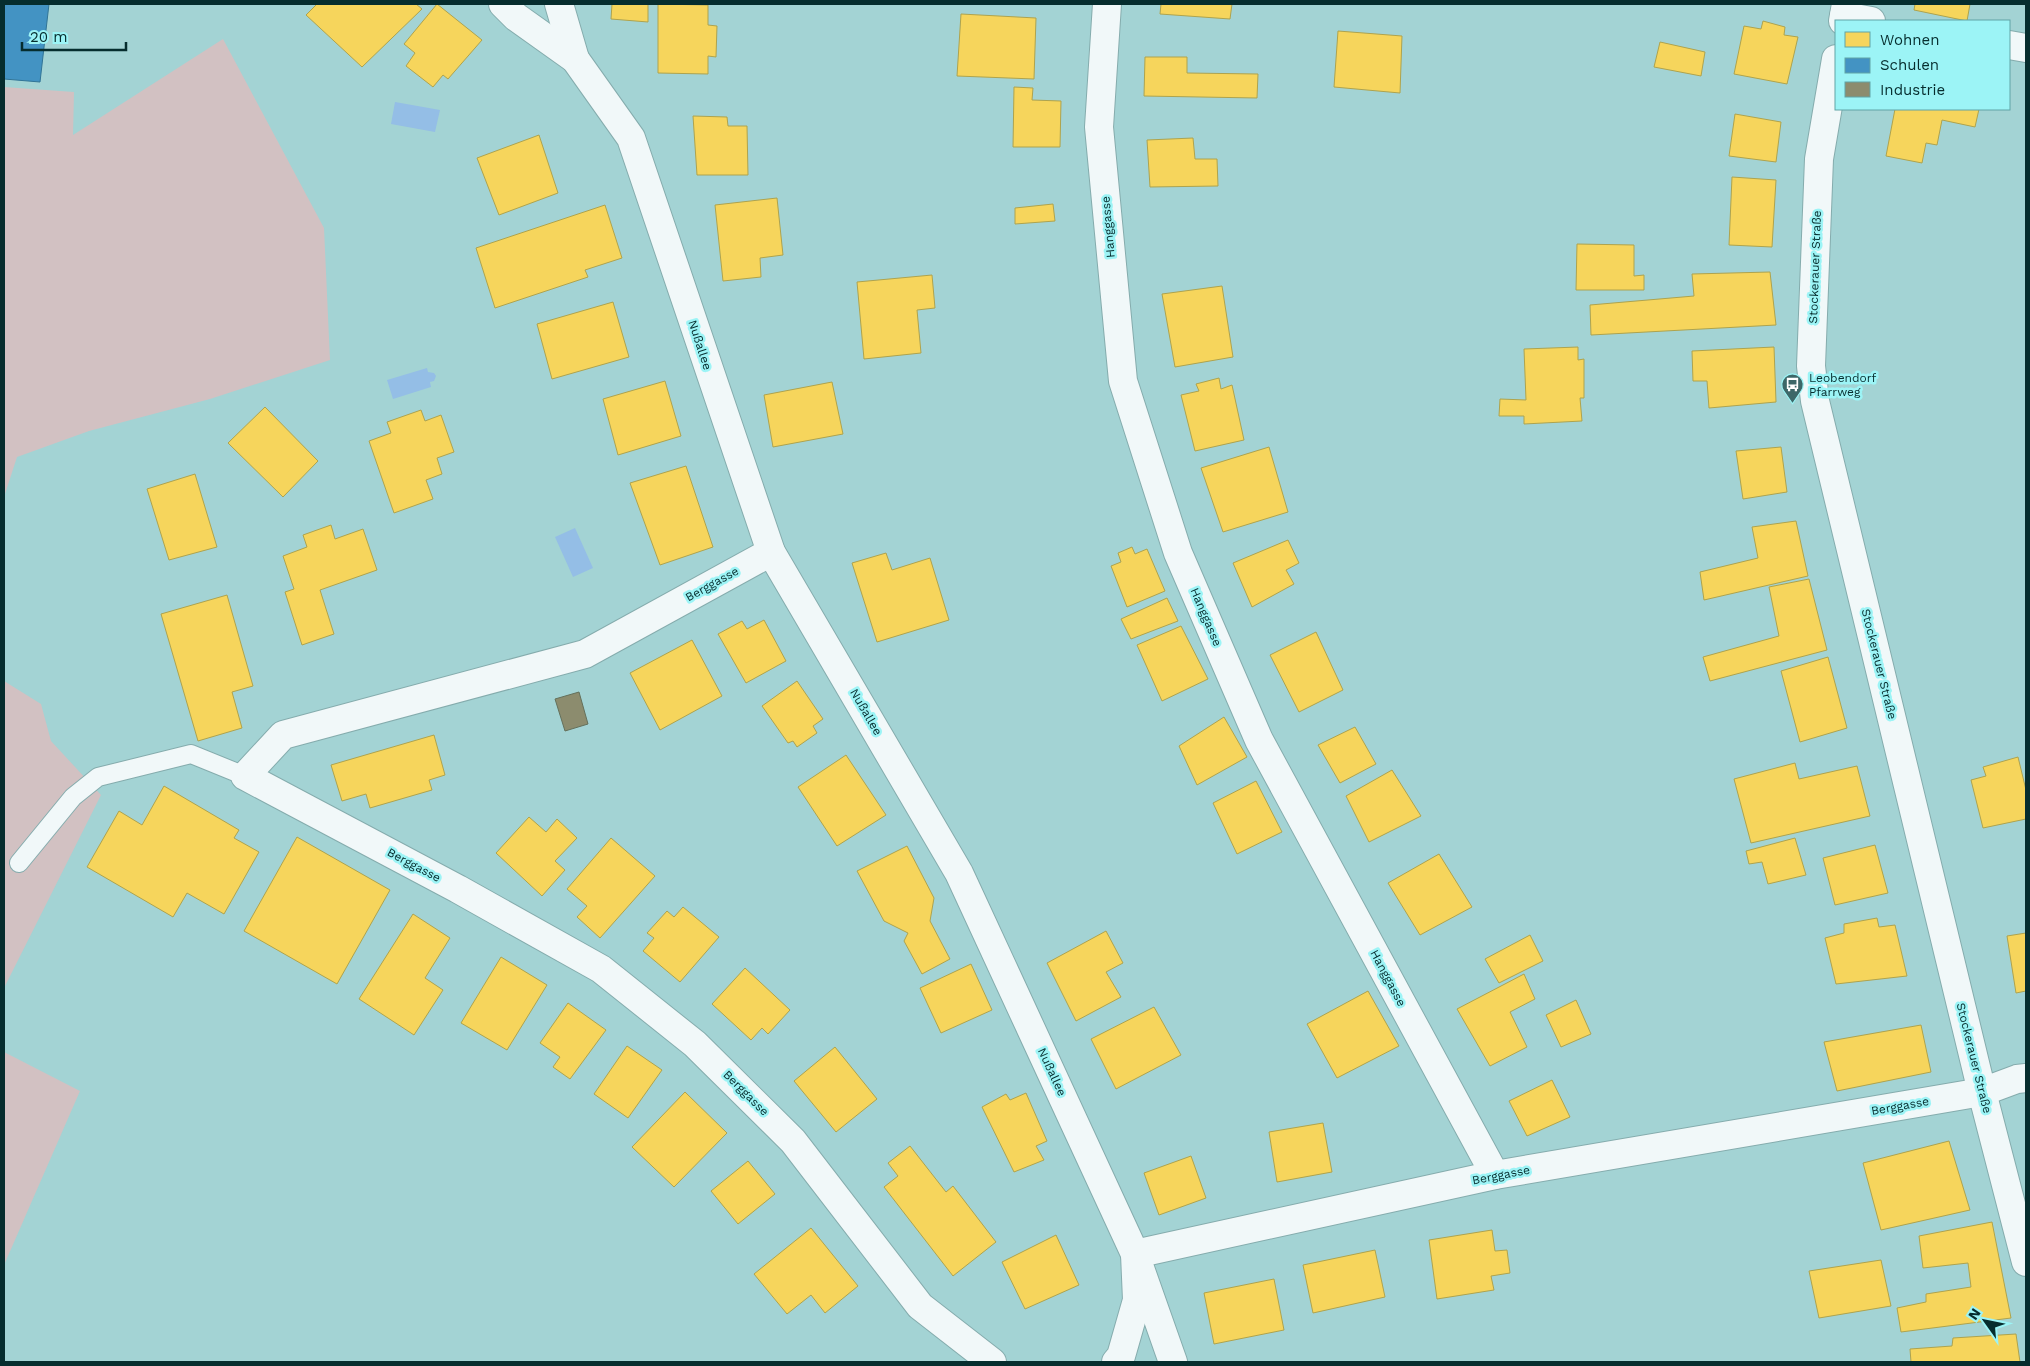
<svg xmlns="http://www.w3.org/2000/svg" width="2030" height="1366" viewBox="0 0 2030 1366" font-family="'Work Sans',sans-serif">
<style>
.green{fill:#d2c1c2}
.water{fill:#94bee6}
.homes{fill:#f6d55c;stroke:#aea34e}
.schools{fill:#4393c3;stroke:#317496}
.industry{fill:#8c8c6e;stroke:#64705b}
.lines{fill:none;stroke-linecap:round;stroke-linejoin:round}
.service-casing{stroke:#85acad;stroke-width:20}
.minor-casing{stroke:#85acad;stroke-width:30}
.tertiary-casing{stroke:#85acad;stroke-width:30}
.service{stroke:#f1f8f9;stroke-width:18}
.minor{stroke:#f1f8f9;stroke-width:28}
.tertiary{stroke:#f1f8f9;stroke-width:28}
.labels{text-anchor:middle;stroke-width:5;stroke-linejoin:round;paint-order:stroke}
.street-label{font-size:12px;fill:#062d2e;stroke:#9cf4f6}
.poi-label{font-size:12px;fill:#062d2e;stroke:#9cf4f6;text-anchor:start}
</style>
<rect width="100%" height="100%" fill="#a3d3d4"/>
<!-- green -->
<g class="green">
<polygon points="223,39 324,228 330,360 210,399 89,431 17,457 4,497 4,87 74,92 73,135"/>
<polygon points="4,681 41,704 51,741 101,795 4,988"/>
<polygon points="4,1052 80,1091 4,1265"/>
</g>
<!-- water -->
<g class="water">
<polygon points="395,102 440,110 435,132 391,124"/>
<polygon points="427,368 428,372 434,373 436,376 434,381 430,382 431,387 393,399 387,380"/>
<polygon points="575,528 593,568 573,577 555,537"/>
</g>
<!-- homes -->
<g class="homes">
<polygon points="317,4 416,4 422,9 362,67 306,15"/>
<polygon points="437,4 482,40 448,79 443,75 433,87 406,66 415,53 404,44"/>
<polygon points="612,4 648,4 648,22 611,19"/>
<polygon points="658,4 708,5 708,25 717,26 716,57 708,56 708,74 658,73"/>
<polygon points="1161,4 1232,4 1230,19 1160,14"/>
<polygon points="1915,4 1970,4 1967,21 1914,10"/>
<polygon points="961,14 1036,18 1034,79 957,76"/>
<polygon points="1763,21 1785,27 1784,35 1798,37 1787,84 1734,74 1744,26 1761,29"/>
<polygon points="1338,31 1402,36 1400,93 1334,87"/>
<polygon points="1660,42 1705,52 1701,76 1654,67"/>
<polygon points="1145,57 1187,57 1187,73 1258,74 1257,98 1144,96"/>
<polygon points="1014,87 1033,88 1032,100 1061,101 1060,147 1013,147"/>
<polygon points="1895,109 1979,109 1975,127 1942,120 1937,145 1926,143 1922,163 1886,156"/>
<polygon points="1735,114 1781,122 1776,162 1729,156"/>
<polygon points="693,116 727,117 728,126 747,126 748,175 697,175"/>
<polygon points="539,135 558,193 499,215 477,158"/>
<polygon points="1193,138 1195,159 1217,159 1218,186 1150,187 1147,140"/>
<polygon points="1732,177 1776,180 1772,247 1729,245"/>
<polygon points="777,198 783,255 760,258 761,277 723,281 715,205"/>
<polygon points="1053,204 1055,221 1015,224 1015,208"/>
<polygon points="605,205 622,258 585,270 588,277 495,308 476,248"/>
<polygon points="1577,244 1634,245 1634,276 1644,275 1644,290 1576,290"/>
<polygon points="1770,272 1776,325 1591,335 1590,305 1694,296 1692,274"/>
<polygon points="932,275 935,308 917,310 921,353 864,359 857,282"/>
<polygon points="1222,286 1233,357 1175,367 1162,294"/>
<polygon points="613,302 629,357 552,379 537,324"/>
<polygon points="1578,347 1578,360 1584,359 1584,398 1580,398 1582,421 1524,424 1524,416 1499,416 1500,399 1526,400 1524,349"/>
<polygon points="1774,347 1776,402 1709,408 1707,381 1693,381 1692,351"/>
<polygon points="1219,378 1221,389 1232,385 1244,440 1195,451 1181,395 1199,391 1196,384"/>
<polygon points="665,381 681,436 618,455 603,399"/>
<polygon points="832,382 843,434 773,447 764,395"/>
<polygon points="265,407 318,461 283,497 228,443"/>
<polygon points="421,410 425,421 441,415 454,452 437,458 442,474 426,480 433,499 394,513 369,441 391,433 387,422"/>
<polygon points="1269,447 1288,512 1223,532 1201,468"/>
<polygon points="1781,447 1787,492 1743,499 1736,451"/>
<polygon points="686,466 713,547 660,565 630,483"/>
<polygon points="195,474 217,547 169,560 147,489"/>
<polygon points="1796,521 1808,576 1704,600 1700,572 1758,558 1752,527"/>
<polygon points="331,525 335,539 363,529 377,570 320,590 334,634 302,645 285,592 294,589 283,556 307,547 303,535"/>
<polygon points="1288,540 1299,563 1286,570 1294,584 1252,607 1233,563"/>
<polygon points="1132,547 1135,554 1147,549 1165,591 1127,607 1111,566 1121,562 1118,553"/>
<polygon points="886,553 892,570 930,558 949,620 877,642 852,563"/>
<polygon points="1809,579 1827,650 1710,681 1703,657 1779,636 1769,587"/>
<polygon points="227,595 253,686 232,692 242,728 198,741 161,614"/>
<polygon points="1167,598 1178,621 1131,639 1121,619"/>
<polygon points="764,620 786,661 746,683 718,634 742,621 747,629"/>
<polygon points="1181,626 1208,679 1162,701 1137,645"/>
<polygon points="1316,632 1343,690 1299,712 1270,655"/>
<polygon points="692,640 722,696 660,730 630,673"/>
<polygon points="1828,657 1847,728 1800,742 1781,671"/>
<polygon points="797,681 823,719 813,726 817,733 797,747 793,741 788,743 762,706"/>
<polygon points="1224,717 1247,757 1197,785 1179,746"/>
<polygon points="1355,727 1376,764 1340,783 1318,745"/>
<polygon points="434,735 445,775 429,780 432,790 370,808 366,794 342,801 331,765"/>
<polygon points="846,755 886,815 837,846 798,787"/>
<polygon points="2018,757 2026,790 2026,819 1983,828 1971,780 1986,776 1983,767"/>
<polygon points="1795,763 1799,779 1857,766 1870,816 1751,843 1734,779"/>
<polygon points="1392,770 1421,816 1369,842 1346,796"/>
<polygon points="1256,781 1282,832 1237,854 1213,803"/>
<polygon points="164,786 239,830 234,838 259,852 224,914 187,893 173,917 87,867 119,811 142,825"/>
<polygon points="529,817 546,832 557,819 577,838 555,861 565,870 542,896 496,853"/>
<polygon points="297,837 390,890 337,984 244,931"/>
<polygon points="611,838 655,876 600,938 577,917 587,906 567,889"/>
<polygon points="1795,838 1806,875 1768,884 1762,862 1749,864 1746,851"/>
<polygon points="1875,845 1888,893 1835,905 1823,858"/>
<polygon points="907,846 934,898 930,921 950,959 922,974 904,941 908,933 884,921 857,871"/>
<polygon points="1439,854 1472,907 1420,935 1388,883"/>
<polygon points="683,907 719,937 680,982 643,951 654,938 647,933 667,911 674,917"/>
<polygon points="413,914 450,938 425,978 443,990 414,1035 359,999"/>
<polygon points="1877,918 1879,927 1895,925 1907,976 1836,984 1825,938 1844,933 1844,924"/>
<polygon points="1106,931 1123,963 1106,972 1121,997 1076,1021 1047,963"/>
<polygon points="2026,933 2026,991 2016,993 2007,936"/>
<polygon points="1530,935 1543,961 1499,983 1485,959"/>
<polygon points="501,957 547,985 507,1050 461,1023"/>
<polygon points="971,964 992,1010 941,1033 920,988"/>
<polygon points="745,968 790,1010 768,1034 762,1028 751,1040 712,1004"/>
<polygon points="1524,974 1535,999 1510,1012 1527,1047 1490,1066 1457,1009"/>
<polygon points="1368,991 1399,1046 1337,1078 1307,1024"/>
<polygon points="1576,1000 1591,1034 1561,1047 1546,1015"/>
<polygon points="568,1003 606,1030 570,1079 553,1067 560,1057 540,1043"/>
<polygon points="1154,1007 1181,1055 1116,1089 1091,1039"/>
<polygon points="1921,1025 1931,1072 1837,1091 1824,1042"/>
<polygon points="627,1046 662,1070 628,1118 594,1094"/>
<polygon points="835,1047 877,1099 836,1132 794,1081"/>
<polygon points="1552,1080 1570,1117 1527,1136 1509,1101"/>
<polygon points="685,1092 727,1133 674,1187 632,1147"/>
<polygon points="1026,1093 1047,1141 1036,1146 1044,1160 1014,1172 982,1107 1006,1094 1010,1100"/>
<polygon points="1323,1123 1332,1172 1277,1182 1269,1132"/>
<polygon points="1949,1141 1970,1210 1881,1230 1863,1163"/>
<polygon points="910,1146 946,1192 953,1186 996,1242 953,1276 884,1187 898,1176 888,1163"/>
<polygon points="1191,1156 1206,1198 1159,1215 1144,1173"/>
<polygon points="748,1161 775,1194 738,1224 711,1191"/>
<polygon points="1992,1222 2011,1318 1901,1332 1897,1308 1926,1302 1926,1294 1971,1287 1968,1263 1923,1268 1919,1236"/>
<polygon points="811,1228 858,1286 825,1313 811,1295 787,1314 754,1274"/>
<polygon points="1492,1230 1495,1251 1507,1250 1510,1273 1491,1276 1494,1290 1437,1299 1429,1240"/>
<polygon points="1056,1235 1079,1285 1025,1309 1002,1262"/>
<polygon points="1375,1250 1385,1297 1313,1313 1303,1265"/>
<polygon points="1881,1260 1891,1306 1819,1318 1809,1271"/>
<polygon points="1274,1279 1284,1330 1214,1344 1204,1293"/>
<polygon points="2016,1334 2020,1362 1911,1362 1910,1349 1952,1346 1953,1338"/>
</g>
<!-- schools -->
<polygon class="schools" points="4,4 49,4 40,82 4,79"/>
<!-- industry -->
<polygon class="industry" points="579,692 588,724 565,731 555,699"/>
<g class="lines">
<defs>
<polyline id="service" points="19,863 73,797 98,777 191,754 245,776"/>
<g id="minor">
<polyline points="503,4 516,17 575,59 631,138 771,552 959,873 1135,1254 1173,1362"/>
<polyline points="559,4 575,59"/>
<polyline points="1107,4 1099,127 1123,381 1178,553 1259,740 1495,1175"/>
<polyline points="1844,16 1871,21"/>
<polyline points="2009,45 2026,48"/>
<polyline points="771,552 585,654 283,735 245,776 458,889 601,969 695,1044 793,1141 920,1306 992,1362"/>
<polyline points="1116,1362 1121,1356 1137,1300 1135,1254 1495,1175 1982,1092 2017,1079 2026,1078"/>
</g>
<g id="tertiary">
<polyline points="1843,21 1846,4"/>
<polyline points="1836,59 1819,159 1811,366 1815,401 1982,1092 2026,1262"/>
</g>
</defs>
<!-- service casing -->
<use href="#service" class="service-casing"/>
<!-- minor casing -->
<use href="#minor" class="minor-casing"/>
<!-- tertiary casing -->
<use href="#tertiary" class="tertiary-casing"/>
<!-- service -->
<use href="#service" class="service"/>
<!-- minor -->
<use href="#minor" class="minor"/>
<!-- tertiary -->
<use href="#tertiary" class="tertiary"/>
</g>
<!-- icons -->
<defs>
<symbol id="bus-pin" viewBox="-11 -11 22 30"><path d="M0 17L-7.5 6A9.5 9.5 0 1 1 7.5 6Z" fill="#3d6768" stroke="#9cf4f6"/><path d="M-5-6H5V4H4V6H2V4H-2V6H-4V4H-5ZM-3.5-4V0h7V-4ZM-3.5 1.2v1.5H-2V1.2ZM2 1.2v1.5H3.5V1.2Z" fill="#fff"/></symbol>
</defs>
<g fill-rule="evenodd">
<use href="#bus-pin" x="1780" y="372" width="25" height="34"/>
</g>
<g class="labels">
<!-- street labels -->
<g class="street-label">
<text transform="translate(1108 227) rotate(-95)" y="4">Hanggasse</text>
<text transform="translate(1815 267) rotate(-88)" y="4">Stockerauer Straße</text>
<text transform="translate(700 345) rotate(72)" y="4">Nußallee</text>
<text transform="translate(712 584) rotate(-29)" y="4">Berggasse</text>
<text transform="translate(1206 617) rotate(67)" y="4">Hanggasse</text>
<text transform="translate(1879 664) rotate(76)" y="4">Stockerauer Straße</text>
<text transform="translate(866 712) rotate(60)" y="4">Nußallee</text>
<text transform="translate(414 865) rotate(28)" y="4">Berggasse</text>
<text transform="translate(1388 978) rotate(62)" y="4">Hanggasse</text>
<text transform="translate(1974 1058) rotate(76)" y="4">Stockerauer Straße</text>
<text transform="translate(1052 1072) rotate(65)" y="4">Nußallee</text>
<text transform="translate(746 1093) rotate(45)" y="4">Berggasse</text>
<text transform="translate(1900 1106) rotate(-10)" y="4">Berggasse</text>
<text transform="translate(1501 1175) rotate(-11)" y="4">Berggasse</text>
</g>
<!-- poi labels -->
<g class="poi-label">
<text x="1809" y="382">Leobendorf<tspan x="1809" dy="14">Pfarrweg</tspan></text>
</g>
</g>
<!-- border -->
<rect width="2030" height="1366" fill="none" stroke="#062d2e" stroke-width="10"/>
<!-- legend -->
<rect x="1835" y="20" width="175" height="90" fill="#9cf4f6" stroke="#60a4a6"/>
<rect x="1845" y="32" width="25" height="15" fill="#f6d55c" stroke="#60a4a6"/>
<text x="1880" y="45" font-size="15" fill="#062d2e">Wohnen</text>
<rect x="1845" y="58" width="25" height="15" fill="#4393c3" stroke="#60a4a6"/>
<text x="1880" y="70" font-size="15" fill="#062d2e">Schulen</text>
<rect x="1845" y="82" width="25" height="15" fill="#8c8c6e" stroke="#60a4a6"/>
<text x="1880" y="95" font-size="15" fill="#062d2e">Industrie</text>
<!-- north arrow -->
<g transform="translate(1985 1321) rotate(303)" stroke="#9cf4f6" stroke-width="4" paint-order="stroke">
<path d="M0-4L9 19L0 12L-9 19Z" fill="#062d2e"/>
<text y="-8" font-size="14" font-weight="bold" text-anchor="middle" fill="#062d2e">N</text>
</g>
<!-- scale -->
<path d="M22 42v8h104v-8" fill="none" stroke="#062d2e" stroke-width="2.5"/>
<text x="30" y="42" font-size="15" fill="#062d2e" stroke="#9cf4f6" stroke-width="4" paint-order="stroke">20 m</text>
</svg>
